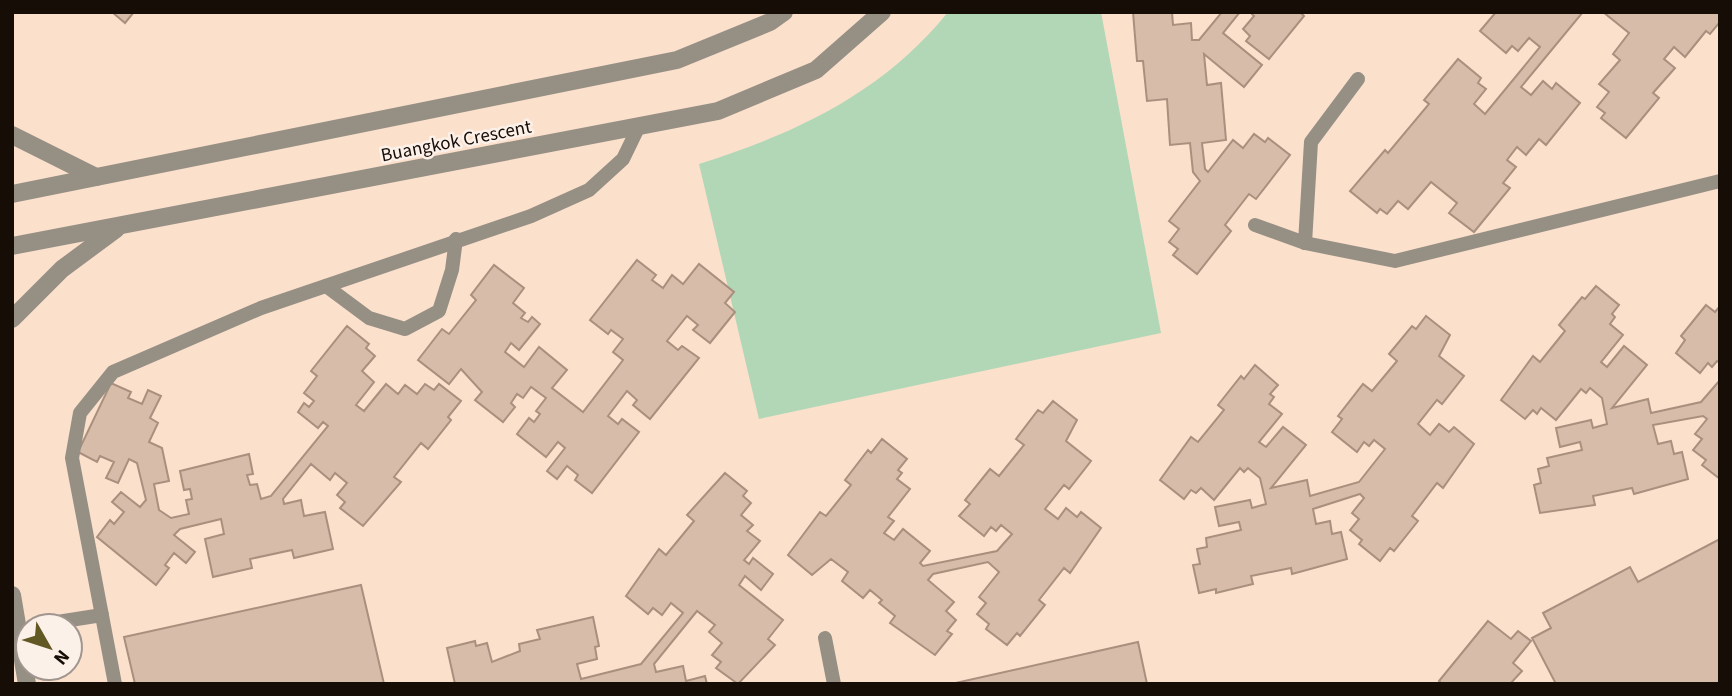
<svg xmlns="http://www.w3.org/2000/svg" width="1732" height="696" viewBox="0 0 1732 696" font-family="'Source Sans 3',sans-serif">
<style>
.green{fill:#b2d7b6}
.building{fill:#d6bca9;stroke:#a9907e;stroke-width:2}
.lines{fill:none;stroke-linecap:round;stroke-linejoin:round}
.lane{stroke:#968f84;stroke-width:14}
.street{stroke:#968f84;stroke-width:18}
.labels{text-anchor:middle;stroke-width:5;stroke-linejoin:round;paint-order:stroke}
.street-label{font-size:19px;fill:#160d07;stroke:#fcf1e9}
</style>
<rect width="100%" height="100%" fill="#fbe0cc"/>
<!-- green -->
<path class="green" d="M948 12H1101L1161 333 759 419 699 164C795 134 884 92 948 12Z"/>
<!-- building -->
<g class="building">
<polygon points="112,12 134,12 125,23"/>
<polygon points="1133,12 1172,12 1173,25 1191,23 1192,40 1199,40 1222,12 1240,12 1223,33 1262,65 1244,87 1204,54 1207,85 1221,83 1226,140 1202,143 1205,169 1208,172 1233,140 1243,148 1254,134 1265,142 1268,138 1290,155 1256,199 1249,194 1225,225 1231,231 1197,274 1173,255 1178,249 1169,242 1179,229 1169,221 1200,181 1193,172 1190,143 1170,145 1167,99 1147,101 1143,61 1137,61"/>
<polygon points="1250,12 1300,12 1304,16 1269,59 1246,41 1250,36 1243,29 1254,16"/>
<polygon points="1496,12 1583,12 1521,87 1531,95 1543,81 1552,89 1556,83 1580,103 1546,145 1539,139 1526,155 1517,147 1507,160 1516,167 1503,183 1510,188 1474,232 1449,213 1457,203 1431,182 1408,209 1398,201 1387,214 1380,209 1377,213 1350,191 1385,150 1388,153 1429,104 1424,100 1458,59 1481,78 1478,83 1486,89 1474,104 1485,114 1540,47 1529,38 1518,51 1512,46 1506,53 1480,31"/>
<polygon points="1603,12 1720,12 1720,22 1710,34 1706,31 1685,57 1674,47 1664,59 1675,68 1653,93 1659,98 1626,138 1601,118 1605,113 1597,107 1609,92 1599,84 1620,60 1613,54 1629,33"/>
<polygon points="637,260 656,275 652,280 663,288 672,275 683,284 699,264 734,292 725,303 735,312 710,343 693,330 698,325 687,316 667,341 678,350 682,346 699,358 650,419 633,405 637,400 627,391 608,416 618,424 622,419 639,432 592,493 575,480 578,475 567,466 557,479 547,471 565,448 558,442 546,457 517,434 529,418 534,422 540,414 536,411 546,398 531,387 523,398 517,394 511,403 515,407 503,422 475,400 482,392 461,369 449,384 418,360 442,329 449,334 476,300 471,295 494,265 524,288 513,303 525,313 521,318 528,322 532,317 540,324 519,350 511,343 505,352 524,367 539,347 567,370 552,388 583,412 623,360 613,352 623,339 611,330 608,334 590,320"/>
<polygon points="1596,286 1619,305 1612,314 1615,317 1610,324 1623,335 1601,362 1607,367 1624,346 1647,365 1612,408 1648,399 1651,413 1701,402 1720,380 1720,479 1702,465 1706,460 1693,450 1702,439 1695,434 1707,419 1703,416 1653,425 1658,444 1671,441 1674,454 1682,452 1688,479 1634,494 1632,488 1593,496 1595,505 1540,513 1534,485 1541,483 1538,469 1549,466 1547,458 1582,450 1580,442 1560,447 1556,428 1591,420 1593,428 1607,424 1602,398 1590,388 1586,393 1581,389 1556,420 1541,408 1537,414 1533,410 1525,419 1501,400 1533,356 1540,362 1565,331 1559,325 1582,297 1585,299"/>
<polygon points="1706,305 1715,312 1720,306 1720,363 1717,361 1712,367 1708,363 1700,373 1676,353 1685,340 1681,336"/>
<polygon points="1426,316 1450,335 1439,356 1464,376 1442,404 1437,400 1418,424 1430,435 1439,424 1449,432 1454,427 1474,444 1443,488 1437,483 1412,516 1418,521 1394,551 1390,548 1380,561 1359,544 1362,540 1350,530 1359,519 1352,513 1364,498 1360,494 1313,509 1316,524 1330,521 1332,534 1341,532 1347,559 1292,574 1291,568 1251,576 1253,584 1216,593 1216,589 1199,593 1193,565 1200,564 1197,549 1207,547 1206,538 1241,530 1239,522 1219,526 1215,507 1250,500 1252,508 1266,504 1260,478 1248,468 1244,472 1240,468 1214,500 1201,488 1196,493 1191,490 1184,499 1160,480 1191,437 1198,442 1224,410 1218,405 1241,376 1244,379 1255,365 1278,385 1270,394 1274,397 1269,404 1282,414 1259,442 1266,447 1283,427 1306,445 1271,488 1307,480 1310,496 1359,482 1385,449 1374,440 1369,446 1364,442 1357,452 1332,432 1342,419 1338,416 1363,384 1372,391 1397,361 1389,354 1412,326 1416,329"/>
<polygon points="347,326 369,344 366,348 375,356 362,371 374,382 356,405 364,411 386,384 398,394 405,385 417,394 425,384 434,390 439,384 461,401 448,417 451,420 428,449 421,443 394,477 401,482 363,526 340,508 345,502 337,495 347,483 335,473 330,480 311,464 283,499 284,504 301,500 304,516 325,512 333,549 294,558 292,550 250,559 252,568 213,577 205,539 224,534 221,519 180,529 174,535 195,552 186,563 174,553 165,565 169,568 156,585 97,537 110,520 114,524 124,512 112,502 121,492 140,507 146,500 137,463 129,459 118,483 106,478 114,462 100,456 97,462 78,452 111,383 131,392 128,398 142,404 148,390 161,396 150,418 158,423 149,442 162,448 169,481 154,484 159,510 171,518 189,514 186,500 192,499 190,489 184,490 180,471 249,454 253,474 247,475 250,485 257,484 261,499 271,496 328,426 323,422 318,428 298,412 304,403 309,407 314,401 304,393 317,376 311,371"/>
<polygon points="1053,401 1077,420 1066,441 1091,461 1069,489 1064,485 1045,509 1058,519 1066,508 1077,517 1081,512 1101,528 1070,573 1064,568 1039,600 1045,605 1020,636 1017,633 1007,645 986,629 989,624 977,614 986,603 979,597 999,572 988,562 933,574 928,580 954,602 946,611 956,620 947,631 952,634 935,655 890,623 895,616 879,603 882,600 870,590 863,598 842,581 848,572 831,559 812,575 788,555 820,512 826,516 851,485 845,480 868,450 871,453 882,439 907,459 898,470 902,473 897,479 910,489 888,517 894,521 884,533 894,540 903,529 930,551 920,563 923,566 997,551 1012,534 1001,525 996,531 991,527 984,536 959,516 970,504 965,500 990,469 999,476 1024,445 1016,439 1038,410 1043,413"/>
<polygon points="725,473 747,491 743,496 751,503 741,515 753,525 747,531 760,541 744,560 749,564 753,558 773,574 761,590 745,576 739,585 783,620 768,639 775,645 738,684 716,668 721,662 712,655 722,643 709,632 715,625 697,611 654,664 656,672 683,666 686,681 705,676 707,684 455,684 447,648 475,641 476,646 487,643 492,662 520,651 519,644 540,639 537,630 593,617 599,646 595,647 597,659 577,664 581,679 641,664 683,613 671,603 662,615 653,608 648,614 626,596 659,549 666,555 694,521 687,515"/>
<polygon points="1720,539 1720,684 1556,684 1532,638 1551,628 1543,613 1630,567 1638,582"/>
<polygon points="361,585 384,684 135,684 124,637"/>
<polygon points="1488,621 1511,639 1518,631 1531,641 1513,663 1522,671 1510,684 1442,684 1439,681"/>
<polygon points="1138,642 1147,684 951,684"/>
</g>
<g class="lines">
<!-- lane -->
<g class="lane">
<polyline points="1255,225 1305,243 1395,261 1720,181"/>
<polyline points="1305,243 1311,142 1358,79"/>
<polyline points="326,286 369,318 405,329 439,311 452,270 456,239"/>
<polyline points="32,626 102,615"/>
<polyline points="825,638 834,684"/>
<polyline points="115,684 72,458 80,413 113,372 261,308 531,216 589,190 623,159 639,126"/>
</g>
<!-- street -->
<g class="street">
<polyline points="12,135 96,177"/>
<polyline points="12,194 677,60 770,22 784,12"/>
<polyline points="12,246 718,111 816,70 882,12"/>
<polyline points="12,319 62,269 116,229"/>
<polyline points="12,595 27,684"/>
</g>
</g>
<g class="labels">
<!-- street labels -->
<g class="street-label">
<text transform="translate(456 140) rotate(-11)" y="7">Buangkok Crescent</text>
</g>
</g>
<!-- border -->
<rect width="1732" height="696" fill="none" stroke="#160d07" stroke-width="28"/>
<!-- north arrow -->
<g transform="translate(49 647) rotate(129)"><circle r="33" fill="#fcf1e9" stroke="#a0968f" stroke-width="2"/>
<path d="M0-5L12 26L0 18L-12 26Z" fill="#615824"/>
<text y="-10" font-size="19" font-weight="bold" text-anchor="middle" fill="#160d07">N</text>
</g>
</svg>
